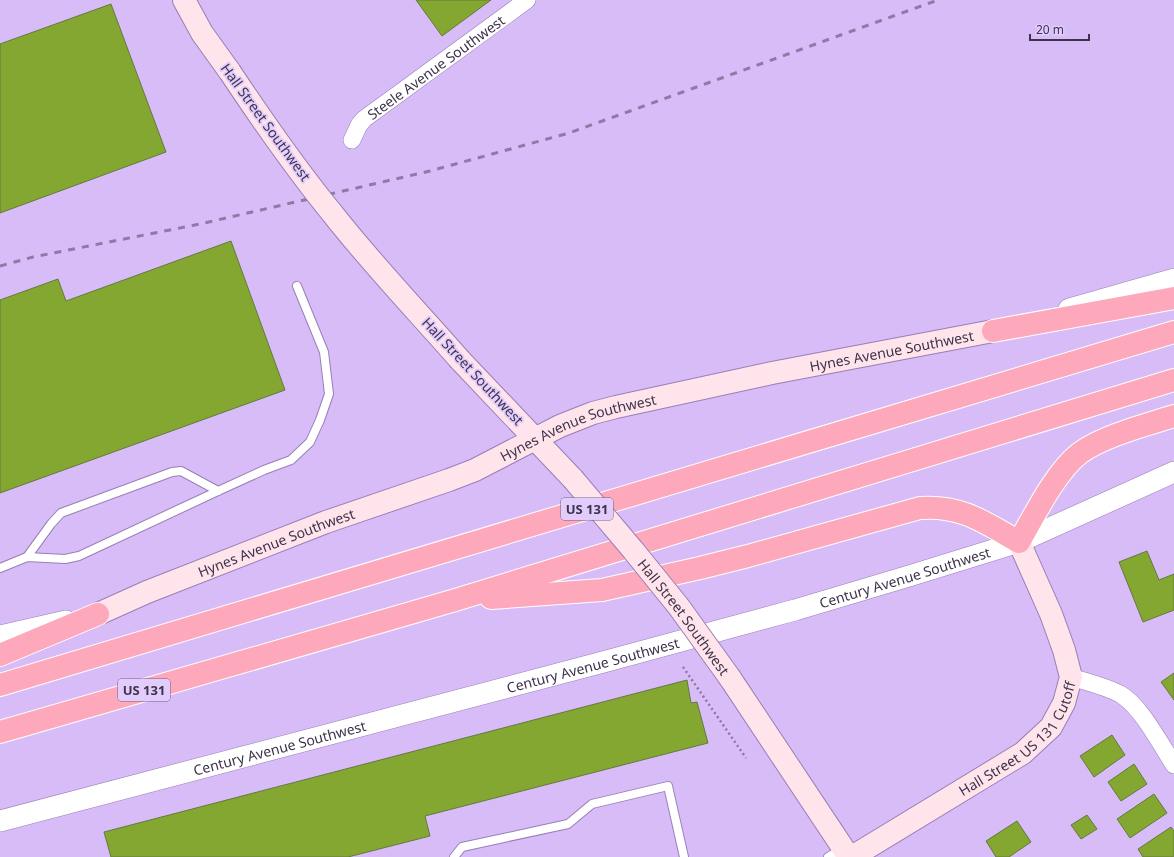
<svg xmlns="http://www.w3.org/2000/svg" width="1174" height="857" viewBox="0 0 1174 857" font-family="'Noto Sans',sans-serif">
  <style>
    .building { fill: #84a732; stroke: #64783e }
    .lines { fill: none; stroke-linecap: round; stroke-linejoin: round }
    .service-casing { stroke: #987fb6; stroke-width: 10 }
    .minor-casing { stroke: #987fb6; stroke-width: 18 }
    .tertiary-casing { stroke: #987fb6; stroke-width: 22 }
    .secondary-casing { stroke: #987fb6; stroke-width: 24 }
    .motorway-casing { stroke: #fff; stroke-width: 24 }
    .path { stroke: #8a77a1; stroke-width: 2.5; stroke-dasharray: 2 3; stroke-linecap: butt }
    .service { stroke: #fff; stroke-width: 8 }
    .minor { stroke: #fff; stroke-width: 17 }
    .tertiary { stroke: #fff; stroke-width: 21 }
    .secondary { stroke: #ffe5eb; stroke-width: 22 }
    .motorway { stroke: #fea8bb; stroke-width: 22 }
    .rail { stroke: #8e7aa5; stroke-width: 3; stroke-dasharray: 7 7; stroke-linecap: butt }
    .secondary-bridge-casing { stroke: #987fb6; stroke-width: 24; stroke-linecap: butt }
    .secondary-bridge { stroke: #ffe5eb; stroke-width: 22 }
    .labels { text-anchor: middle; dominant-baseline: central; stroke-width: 3.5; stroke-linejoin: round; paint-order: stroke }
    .shield { fill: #e1ccfc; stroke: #6f6180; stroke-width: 1 }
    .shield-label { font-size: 13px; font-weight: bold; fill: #3e334b }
    .street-label { font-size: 14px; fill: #3e334b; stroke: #e1ccfc }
  </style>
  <rect width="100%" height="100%" fill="#d7bcf8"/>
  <g class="building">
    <path d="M416,0H491L442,36Z"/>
    <path d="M111,4L166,152L0,213V44Z"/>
    <path d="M231,241L285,390L0,493V300L58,279L66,301Z"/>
    <path d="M1147,551L1159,580L1174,574V610L1143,622L1119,562Z"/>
    <path d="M1174,673V700L1161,682Z"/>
    <path d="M687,680L691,703L697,702L708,743L425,816L430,836L348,857H111L104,832Z"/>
    <path d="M1112,735L1125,755L1094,777L1080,756Z"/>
    <path d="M1134,764L1147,784L1121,801L1108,782Z"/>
    <path d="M1154,794L1167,813L1130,838L1117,819Z"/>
    <path d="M1087,815L1097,829L1081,839L1071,825Z"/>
    <path d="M1017,821L1031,842L1009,857H996L986,841Z"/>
    <path d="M1171,827L1174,831V856L1172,857H1143L1138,849Z"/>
  </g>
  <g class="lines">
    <defs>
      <g id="service">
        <path d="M27,557L51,524L61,513L172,472L181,471L218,491"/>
        <path d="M0,568L27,557L65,559L79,556L218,491L264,470L291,460L310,442L320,420L329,394L324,352L297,286"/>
        <path d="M454,857L462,847L568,824L592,804L668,786L684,857"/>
        <path d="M828,857L842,849"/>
      </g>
      <g id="minor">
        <path id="s1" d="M352,140L359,125L364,119L527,0"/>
        <path d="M1071,677C1087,682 1105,686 1120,694C1141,706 1161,745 1174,765"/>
      </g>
      <g id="tertiary">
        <path d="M1069,309L1174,279"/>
        <path d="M0,636L66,621"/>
        <path id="s2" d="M0,821L607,661L795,610L909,576L1019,542L1174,472"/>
      </g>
      <g id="secondary">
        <path d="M184,0L202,33L230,72"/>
        <path d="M460,360L573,479"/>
        <path id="s3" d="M98,614L147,592L326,522L449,480L475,470L560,426L593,413L616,407L772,373L993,331"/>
        <path d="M730,678L849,857"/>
        <path id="s4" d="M852,857L1023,753L1051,727L1064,703L1071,677L1064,650L1051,614L1019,542"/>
      </g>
      <g id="motorway">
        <path d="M993,331L1174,298"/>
        <path d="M491,598L602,590L700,568L748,556L920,508C961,505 984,522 1019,542C1034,516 1056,471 1080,453C1103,436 1146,425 1174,416"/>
        <path d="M0,655L98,614"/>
        <path d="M0,685L1174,332"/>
        <path d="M0,732L452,601L1174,380"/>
      </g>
    </defs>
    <use href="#service" class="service-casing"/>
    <use href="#minor" class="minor-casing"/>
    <use href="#tertiary" class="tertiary-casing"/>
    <use href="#secondary" class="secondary-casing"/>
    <use href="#motorway" class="motorway-casing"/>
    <path class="path" d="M683,667L746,758"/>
    <use href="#service" class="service"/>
    <use href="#minor" class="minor"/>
    <use href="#tertiary" class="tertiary"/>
    <use href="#secondary" class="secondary"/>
    <use href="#motorway" class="motorway"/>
    <path class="rail" d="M0,266L33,257L200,224L430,171L569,133L938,0"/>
    <defs>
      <g id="secondary-bridge">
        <path d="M230,72C262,120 295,168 332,213C372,264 417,311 460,360"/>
        <path id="s5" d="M573,479L633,550L679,607L730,678"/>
      </g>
    </defs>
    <use href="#secondary-bridge" class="secondary-bridge-casing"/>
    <use href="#secondary-bridge" class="secondary-bridge"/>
  </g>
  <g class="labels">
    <g class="shield">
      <rect x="561" y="498" width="52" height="22" rx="3"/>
      <rect x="118" y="679" width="52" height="22" rx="3"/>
    </g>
    <g class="shield-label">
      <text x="587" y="509">US 131</text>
      <text x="144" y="690">US 131</text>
    </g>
    <g class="street-label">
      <text stroke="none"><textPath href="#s1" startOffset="113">Steele Avenue Southwest</textPath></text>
      <text transform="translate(266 122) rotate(54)">Hall Street Southwest</text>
      <text stroke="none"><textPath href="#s3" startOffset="840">Hynes Avenue Southwest</textPath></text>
      <text transform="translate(473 371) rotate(47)">Hall Street Southwest</text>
      <text stroke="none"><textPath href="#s3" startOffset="516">Hynes Avenue Southwest</textPath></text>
      <text stroke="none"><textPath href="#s3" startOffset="192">Hynes Avenue Southwest</textPath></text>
      <text stroke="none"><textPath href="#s2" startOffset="937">Century Avenue Southwest</textPath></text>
      <text stroke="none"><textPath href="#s5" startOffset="177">Hall Street Southwest</textPath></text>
      <text stroke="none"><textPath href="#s2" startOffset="613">Century Avenue Southwest</textPath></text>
      <text stroke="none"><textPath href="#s4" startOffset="207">Hall Street US 131 Cutoff</textPath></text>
      <text stroke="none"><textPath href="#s2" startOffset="289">Century Avenue Southwest</textPath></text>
    </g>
  </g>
  <path d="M1030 34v6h59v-6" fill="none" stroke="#3e334b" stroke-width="2"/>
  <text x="1036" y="34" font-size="12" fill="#3e334b" stroke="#e1ccfc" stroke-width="3" paint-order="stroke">20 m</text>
</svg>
